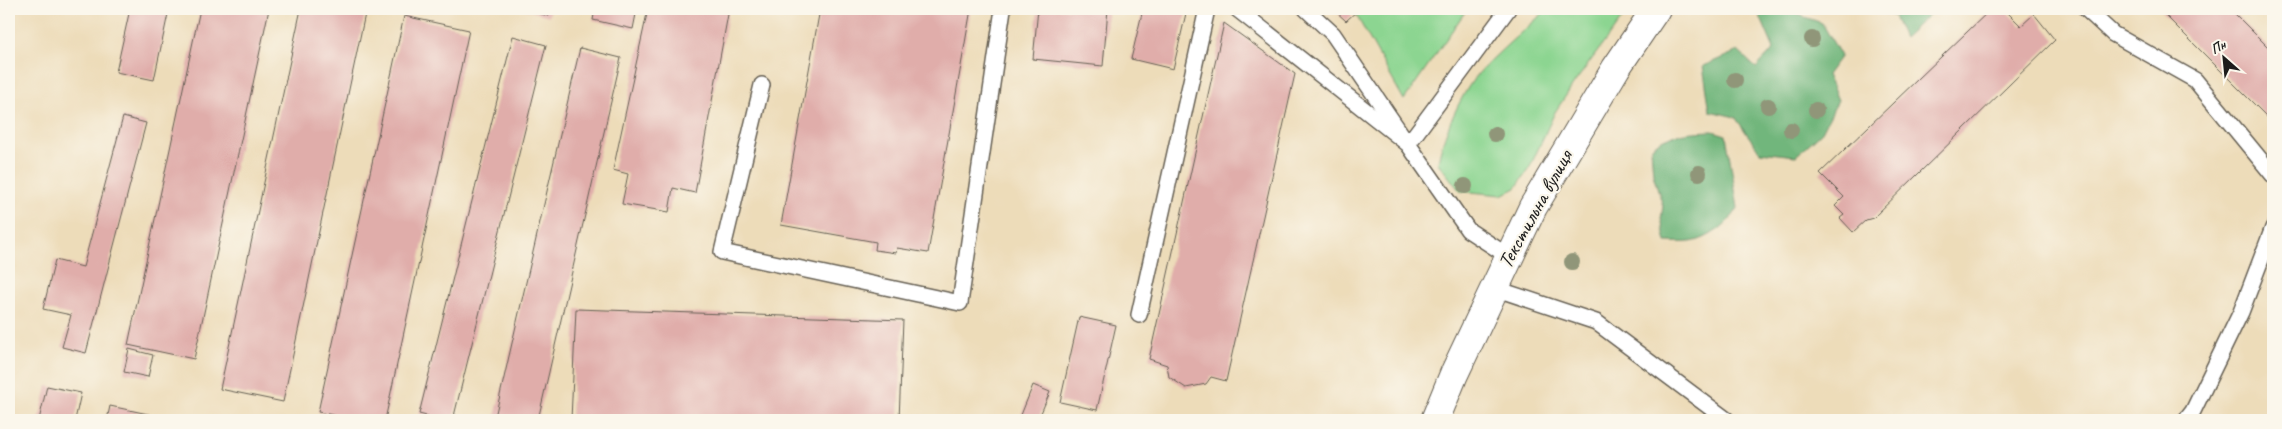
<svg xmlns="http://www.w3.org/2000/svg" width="2282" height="429" viewBox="0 0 2282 429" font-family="Caveat,sans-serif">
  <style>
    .green { fill: #8cd591; stroke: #547856 }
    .forest { fill: #71b67b; stroke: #46694c }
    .building { fill: #e0adaa }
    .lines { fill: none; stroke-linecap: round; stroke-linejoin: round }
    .lane-casing { stroke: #655f53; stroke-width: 18 }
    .secondary-casing { stroke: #655f53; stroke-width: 30 }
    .lane { stroke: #fff; stroke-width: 15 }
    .secondary { stroke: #fff; stroke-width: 28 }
    .rail-casing { stroke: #1c1c1c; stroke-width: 5.5 }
    .rail { stroke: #fbf7ec; stroke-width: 4; stroke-dasharray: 11; stroke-linecap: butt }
    .tree { fill: #909679 }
    .labels { text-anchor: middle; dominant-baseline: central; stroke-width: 4.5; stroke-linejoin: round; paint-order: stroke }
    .street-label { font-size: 21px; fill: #1c1c1c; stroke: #fbf7ec }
  </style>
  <rect width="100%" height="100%" fill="#fbf7ec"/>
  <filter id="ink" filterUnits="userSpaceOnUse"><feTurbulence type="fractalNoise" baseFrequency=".02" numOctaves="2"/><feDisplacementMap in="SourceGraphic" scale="10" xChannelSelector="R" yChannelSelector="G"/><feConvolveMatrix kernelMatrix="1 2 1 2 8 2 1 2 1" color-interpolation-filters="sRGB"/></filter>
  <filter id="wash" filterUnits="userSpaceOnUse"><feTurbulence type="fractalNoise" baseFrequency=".0096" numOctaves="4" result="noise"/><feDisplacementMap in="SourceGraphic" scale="20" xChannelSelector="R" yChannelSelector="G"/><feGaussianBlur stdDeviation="1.12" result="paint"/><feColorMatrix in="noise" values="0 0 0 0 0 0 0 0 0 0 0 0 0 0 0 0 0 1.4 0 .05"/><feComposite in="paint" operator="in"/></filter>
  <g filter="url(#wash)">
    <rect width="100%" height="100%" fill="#eddcb9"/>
    <g class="green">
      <path d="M1359,9H1467L1404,100L1355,13Z"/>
      <path d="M1548,9H1629L1575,82L1555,112L1529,169L1516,188L1502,195L1460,191L1438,163C1441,139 1461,94 1477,75C1499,51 1524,30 1548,9Z"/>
    </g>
    <g class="forest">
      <path d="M1757,9H1794L1799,15L1822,23L1841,56L1827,75L1838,100L1822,132L1796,156L1760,152L1735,117L1710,111L1703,66L1738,51L1756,68L1774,49Z"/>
      <path d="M1867,9H1954L1931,13L1904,38L1894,16Z"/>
      <path d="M1713,131L1726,135L1738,208C1730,223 1708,240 1690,242C1682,243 1674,242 1666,242L1661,219L1663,206L1653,174L1651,148C1667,132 1691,132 1713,131Z"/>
    </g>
    <g id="blocks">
      <g class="building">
        <path d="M130,9H169L154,80L116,72Z"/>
        <path d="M200,9H269L194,359L128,345Z"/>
        <path d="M301,9H366L283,402L220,389Z"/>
        <path d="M523,9H550L549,16Z"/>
        <path d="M595,9H637L633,29L593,20Z"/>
        <path d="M648,9H729L695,193L673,188L669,212L622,204L628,174L613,170Z"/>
        <path d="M820,9H971L928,253L897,248L896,253L875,250L876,242L781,225Z"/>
        <path d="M1038,9H1108L1103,66L1033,59Z"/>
        <path d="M1143,9H1187L1173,69L1131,59Z"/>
        <path d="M1333,9H1359L1346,21Z"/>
        <path d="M1991,9H2004L2021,26L2034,14L2055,40L1873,218L1866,220L1853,232L1840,218L1844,215L1835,206L1844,197L1820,173Z"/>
        <path d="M2159,9H2230L2273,52V123Z"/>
        <path d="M404,16L469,30L385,420H358L318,412Z"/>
        <path d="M1224,23L1295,74L1226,381L1211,377L1206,384L1186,388L1169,377L1167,365L1149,359Z"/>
        <path d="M513,36L546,45L453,420H442L419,414Z"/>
        <path d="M580,48L621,58L538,420H507L495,417Z"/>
        <path d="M123,117L146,123L86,353L62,347L71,315L43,309L55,260L83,267Z"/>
        <path d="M576,309L903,320L899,420H571Z"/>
        <path d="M1079,317L1116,325L1097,410L1060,402Z"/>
        <path d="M129,349L153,355L148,377L124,372Z"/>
        <path d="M1033,385L1050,392L1038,420H1019Z"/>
        <path d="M47,386L81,393L75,420H39Z"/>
        <path d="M110,406L172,419V420H107Z"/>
      </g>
    </g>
  </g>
  <g filter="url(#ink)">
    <use href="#blocks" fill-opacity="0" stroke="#655f53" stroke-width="1"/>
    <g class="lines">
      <defs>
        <g id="lane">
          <path d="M1237,9L1408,144L1468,230L1508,256"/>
          <path d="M1306,9L1333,34L1408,144L1508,9"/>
          <path d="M2086,9L2113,34L2195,80L2273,175"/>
          <path d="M762,85L722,252L960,303L1003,9"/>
          <path d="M1494,288L1596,322L1727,420"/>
          <path d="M1139,315L1207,9"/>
          <path d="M2186,420L2193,411L2241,312L2273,228"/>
        </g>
        <path id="secondary" d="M1435,420L1454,374L1533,207L1616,68L1656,9"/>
      </defs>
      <use href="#lane" class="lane-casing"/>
      <use href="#secondary" class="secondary-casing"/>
      <use href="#lane" class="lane"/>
      <use href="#secondary" class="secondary"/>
      <defs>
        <path id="rail" d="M9,16L10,9"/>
      </defs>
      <use href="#rail" class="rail-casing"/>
      <use href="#rail" class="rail"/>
    </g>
    <g class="tree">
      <circle cx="1812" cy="39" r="8"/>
      <circle cx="1735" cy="80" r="8"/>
      <circle cx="1768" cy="106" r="8"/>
      <circle cx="1816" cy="110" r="8"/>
      <circle cx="1791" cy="130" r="8"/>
      <circle cx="1495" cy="134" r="8"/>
      <circle cx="1699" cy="173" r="8"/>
      <circle cx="1465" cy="186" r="8"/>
      <circle cx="1572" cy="262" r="8"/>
    </g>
  </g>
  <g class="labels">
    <g class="street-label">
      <text transform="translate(1535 209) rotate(-61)">Текстильна вулиця</text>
    </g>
  </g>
  <rect width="2282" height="429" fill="none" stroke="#fbf7ec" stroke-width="30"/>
  <g transform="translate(2224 58) rotate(333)" stroke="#fbf7ec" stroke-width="4" paint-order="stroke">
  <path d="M0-4L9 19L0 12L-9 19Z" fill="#1c1c1c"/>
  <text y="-8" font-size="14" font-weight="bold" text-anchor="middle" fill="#1c1c1c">Пн</text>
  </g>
</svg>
